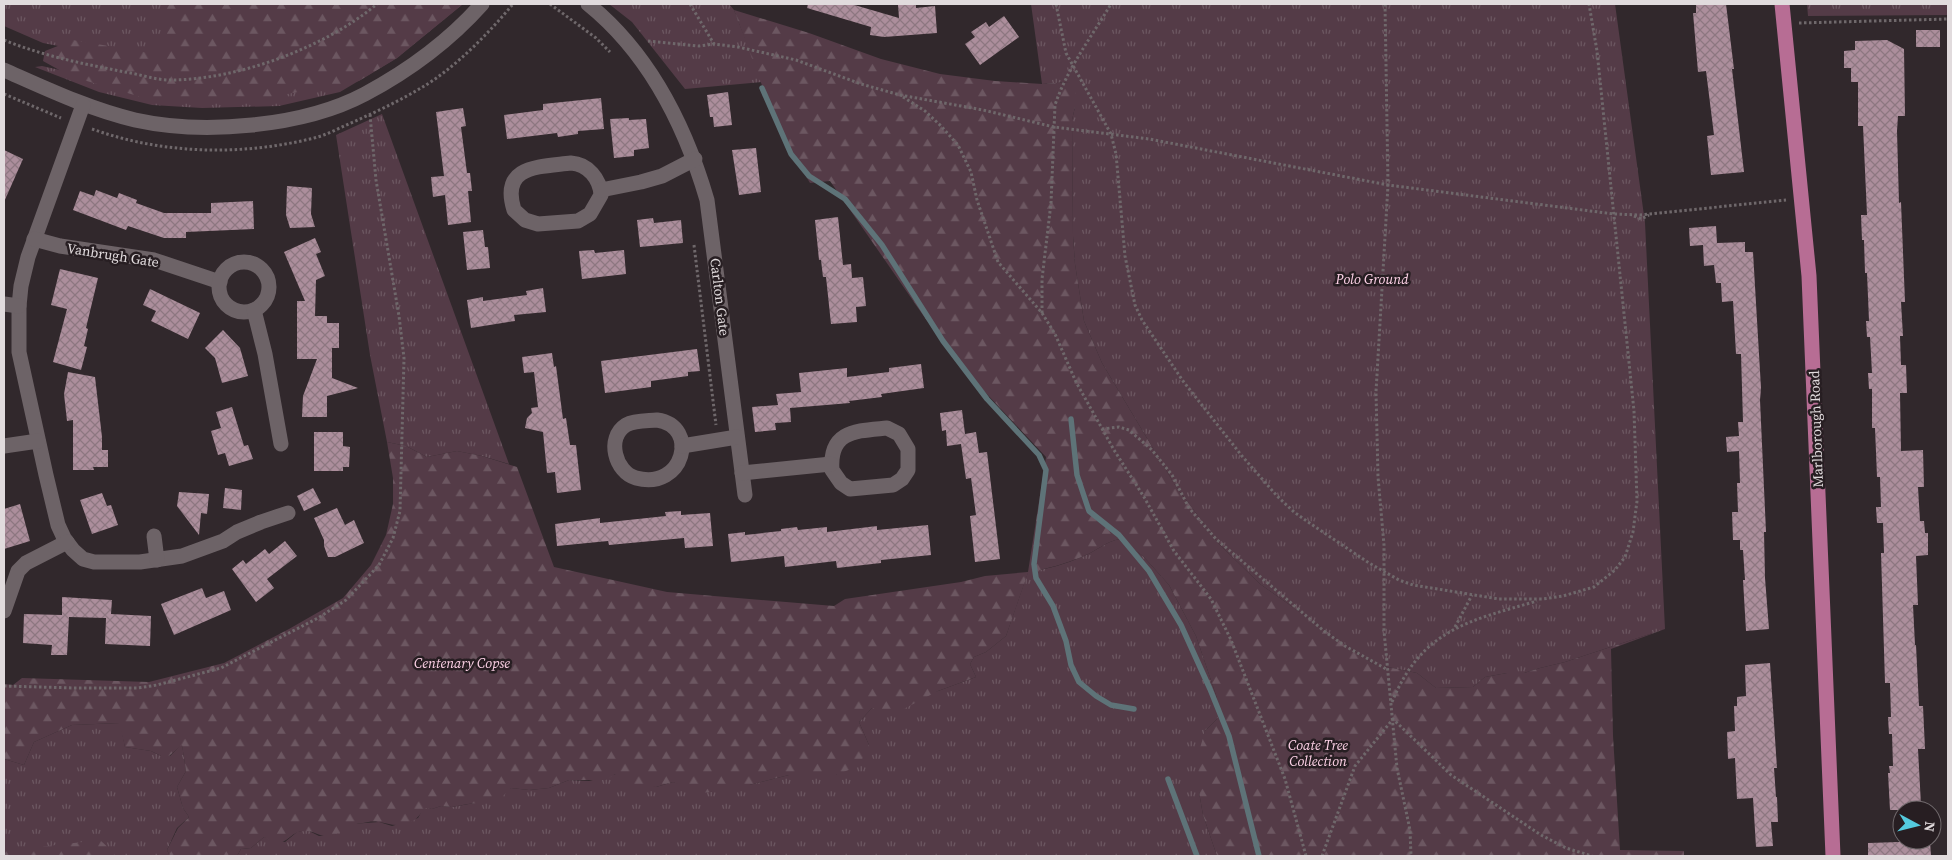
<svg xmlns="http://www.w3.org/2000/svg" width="1952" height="860" viewBox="0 0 1952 860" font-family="'Source Serif 4',serif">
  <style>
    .grass { fill: url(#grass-tufts) }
    .forest { fill: url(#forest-firs) }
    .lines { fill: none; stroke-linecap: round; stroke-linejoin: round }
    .stream { stroke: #5e7378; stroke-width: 5.5 }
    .building { fill: url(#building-cross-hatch) }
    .path { stroke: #6f686b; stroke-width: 3; stroke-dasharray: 2.5 2.5; stroke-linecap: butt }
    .minor { stroke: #6d6367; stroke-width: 15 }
    .major { stroke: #b76d94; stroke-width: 15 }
    .labels { text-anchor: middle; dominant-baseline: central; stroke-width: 5; stroke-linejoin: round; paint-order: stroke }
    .street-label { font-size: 14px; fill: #e1dbdd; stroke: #271e22 }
    .park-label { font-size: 14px; font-style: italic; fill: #fdd1e6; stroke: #271e22 }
  </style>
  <defs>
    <pattern id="grass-tufts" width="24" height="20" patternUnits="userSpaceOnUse" patternTransform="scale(1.25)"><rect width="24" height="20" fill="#543b47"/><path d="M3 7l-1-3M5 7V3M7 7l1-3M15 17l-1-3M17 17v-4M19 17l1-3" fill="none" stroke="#6c5761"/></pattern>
    <pattern id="forest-firs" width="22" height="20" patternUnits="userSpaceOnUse" patternTransform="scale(1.25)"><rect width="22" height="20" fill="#543b47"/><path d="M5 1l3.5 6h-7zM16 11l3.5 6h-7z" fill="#6c5761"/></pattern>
    <pattern id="building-cross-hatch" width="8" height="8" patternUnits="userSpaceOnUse" patternTransform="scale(1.25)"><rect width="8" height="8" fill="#ac8e9c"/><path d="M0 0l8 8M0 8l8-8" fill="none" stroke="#8d7781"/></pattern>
  </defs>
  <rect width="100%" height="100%" fill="#31282c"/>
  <g class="grass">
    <path d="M4,4H355L165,67L43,43L4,26Z"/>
    <path d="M463,4L397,58L340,92L279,106L202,108L152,105L99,92L35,67L42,66L128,85Z"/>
    <path d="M609,4H729L734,10L762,82L685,89L632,22Z"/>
    <path d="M1031,4H1615L1645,223L1665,629L1565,662L1540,668L1524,673H1507L1485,677L1473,687L1436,688L1417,673L1373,664L1260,584L1219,544L1175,485L1102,363L1084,321L1075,264L1073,236L1072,120L1075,107L1069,82L1042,84Z"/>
    <path d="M1807,4H1948V15L1808,16Z"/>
    <path d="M382,114L509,464L482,456L457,451L427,457L406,446L387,442L370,355L336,135Z"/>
    <path d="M1120,539L1143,556L1169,585L1196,636L1216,695L1220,716L1205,731L1199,792L1203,815L1217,856H237L241,849L251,848L264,837L285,842L297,832L307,830L319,836L334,835L351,824L379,822L392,826L418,818L424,807L432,809L441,806L452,807L480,802L511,788L529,790L549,788L569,780L589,781L616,774L656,787L673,782L683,785H749L789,775H836L869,745L859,722L872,708L938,691L976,677L970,664L974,657L986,652L1006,636L1028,572C1048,569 1066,564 1084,556C1098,550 1105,542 1120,539Z"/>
    <path d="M120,723L125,747L151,751L161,756H170L182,744L186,771L177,787L183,808L189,817L177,828L167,850L170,856H4V759L24,765L34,742L72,725Z"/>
  </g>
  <g class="forest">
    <path d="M167,4H463L397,58L359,81L265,98L141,97L70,76L43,61L45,51L73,40L150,53L163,52Z"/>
    <path d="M734,10L809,33L881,59L940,74L995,81L1042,84L1069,82L1076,87L1075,107L1072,120L1073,236L1075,264L1084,321L1102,363L1175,485L1219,544L1260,584L1373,664L1417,673L1436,688L1473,687L1485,677L1507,673H1524L1540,668L1565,662L1665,629L1611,649L1613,736L1620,850L1684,851V856H1217L1203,815L1199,792L1198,755L1205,731L1220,716L1216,695L1196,636L1169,585L1143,556L1120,539C1105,542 1098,550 1084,556C1066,564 1048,568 1028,573L1006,636L986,652L974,657L970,664L976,677L938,691L894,714L872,708L859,722L869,745L866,754L856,767L836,775H789L726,791L698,793L673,782L656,787L644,786L625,783L615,774L606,780H569L549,788L529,790L511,788L498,801L468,804L452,807L441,806L432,809L425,808C419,816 415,822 405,824C394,827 388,823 378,822C373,821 368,822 363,823C349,824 346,830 335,835C322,840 315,830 305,831C286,831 289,852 264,837L251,848L241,849L237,856H170L167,850L178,828L189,817L183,808L177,787L186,771L182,745L169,756H161L151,751L125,747L119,723L72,725L34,742L24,765L4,759V684L13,685L22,678L149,682L224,663L289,629L343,598L371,565L386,535L393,504V478L387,442L406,446L427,457L457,451L482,456L517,467L554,567L667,592L834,606L845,599L961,582L985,576L1028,572L1046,457L969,375L925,318L830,181L810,183L779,131Z"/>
    <path d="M100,840L114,853L115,856H4V851Z"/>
  </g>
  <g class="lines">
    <g class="stream">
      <path d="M762,88L791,154L809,176L845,199L882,245L943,341L987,399L1039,455L1046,470L1034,564L1036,578L1053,606L1066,641L1071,665L1079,682L1096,696L1111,705L1134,709"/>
      <path d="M1071,419L1077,475L1089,511L1119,535L1149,571L1181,625L1210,689L1229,736L1259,856"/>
      <path d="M1168,779L1197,856"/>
    </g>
  </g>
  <g class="building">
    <path d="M808,4H851L899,18L898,5L916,4V8L935,6L937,33L884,37L870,35L871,27L807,8Z"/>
    <path d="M1696,4H1726L1734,69H1732L1744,172L1711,175L1707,136L1714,135L1706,71L1698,72L1693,13H1696Z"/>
    <path d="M1004,16L1019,37L980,65L965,44L975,37L971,32L986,22L989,27Z"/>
    <rect x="1916" y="30" width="24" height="17"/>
    <path d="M1887,40L1904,49L1905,116H1898L1897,131L1899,203L1901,202L1905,302H1901L1903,336H1900L1901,365H1906L1907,393H1900L1901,451L1923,450L1924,487H1918L1920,521H1924L1925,533H1928V555L1916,556L1918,605H1913L1915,645H1916L1919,706H1923L1925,749H1918L1921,805H1913V810H1890L1888,773H1890L1889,766H1893L1892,734H1889L1888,717H1891L1890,683H1885L1881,553H1884L1883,523H1877L1876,507H1881L1880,477H1877L1875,428H1872V389H1869L1868,373H1872L1870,337H1867L1866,321H1869L1867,273H1865L1864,240H1862L1861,215H1867L1863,126H1858V82H1851V68H1844V51L1855,50V41Z"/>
    <path d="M728,92L732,125L714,127L713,117H710L707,95Z"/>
    <path d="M601,98L604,129L578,131V134L558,137L557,133L507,139L504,115L543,110V104Z"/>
    <path d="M463,108L466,126L461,127L467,173H470L472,191H468L471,222L448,225L445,195L433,197L431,177L444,176L436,112Z"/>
    <path d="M629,118V120L646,119L649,148L634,150V156L614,158L610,119Z"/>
    <path d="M756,148L761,192L739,195L732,150Z"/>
    <path d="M4,150L23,159L4,202Z"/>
    <path d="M287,186L312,188L311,214L315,227L290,228L286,215Z"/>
    <path d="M96,190L117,198L119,193L137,200L136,203L164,213H211V203L253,201L254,229L186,232V238H164L128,226L126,230L73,210L80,191L94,196Z"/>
    <path d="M838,217L843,265L851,264L852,278L863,277L866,306L856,307L857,322L831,324L826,277H823L821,260H819L815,220Z"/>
    <path d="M653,218L654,223L681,220L683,243L640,247L637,220Z"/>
    <path d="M1716,226L1717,243L1745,242V252H1753L1761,388L1760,400L1766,532H1764L1765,578L1769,629L1746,631L1743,580H1745L1743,550H1740V540H1733L1732,512H1738L1737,483H1740L1739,451L1727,452L1726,437L1739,436L1738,422H1743L1741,354H1736L1733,301L1722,302L1721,283H1716L1714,265L1704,266L1703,245L1690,246L1689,228Z"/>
    <path d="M483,230L485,247H488L490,268L467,270L463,232Z"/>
    <path d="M315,238L321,252L316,254L325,276L316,280L315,316H327V323H339V348H332V378L358,388L327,396V417H302L303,396L317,359H297V301H305L284,252Z"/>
    <path d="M594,250L595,253L624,250L626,274L582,279L579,251Z"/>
    <path d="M60,269L98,278L86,328L88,329L84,346L87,347L81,370L53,362L67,309L51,305Z"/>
    <path d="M543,288L546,312L514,315L515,321L471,328L467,300L483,297V301L527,295L526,291Z"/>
    <path d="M150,289L200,313L188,339L151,321L156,311L143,305Z"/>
    <path d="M223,330L240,348L248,376L222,383L215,358L205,348Z"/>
    <path d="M697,349L700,371L688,372V376L651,381V387L605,393L601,361Z"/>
    <path d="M552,353L554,367L556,366L563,419L566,418L570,445H576L581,490L557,493L555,472L547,473L543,432L525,428L527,418L532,413L531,408L538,407L534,372L524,373L522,357Z"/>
    <path d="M921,364L924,388L881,394L882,397L849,401L850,403L790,408L791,422L775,423L776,430L755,432L752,407L778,405L776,394L801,392L799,373L847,368V377L889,372V368Z"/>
    <path d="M68,372L95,377L102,437V450H108V467H93L94,470H73V420L67,421L64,394Z"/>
    <path d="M232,407L244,446L248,445L253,459L229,466L225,453L218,455L211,431L221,428L216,412Z"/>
    <path d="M962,410L965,434L976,432L979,453L987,452L1000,559L975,562L970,516L976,515L971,478L966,479L961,444L947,446L946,430L942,431L940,413Z"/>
    <path d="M314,432H343V446L350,447L349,467H343V471H314Z"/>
    <path d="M225,488L242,490L241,510L223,508Z"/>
    <path d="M313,488L321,503L304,511L297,496Z"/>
    <path d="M179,492L209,494L207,514L201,513L199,535L177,506Z"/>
    <path d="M102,493L107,506L111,505L118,525L92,534L80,500Z"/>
    <path d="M20,504L30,541L4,549V509Z"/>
    <path d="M337,508L345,525L354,520L364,543L335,557H328L324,546V540L314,518Z"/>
    <path d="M681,511V515L710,513L713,546L685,548L684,538L609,545L608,541L557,546L555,524L600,518V523L666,516L665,512Z"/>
    <path d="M928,525L931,555L881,560V563L837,568L836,561L785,567L784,556L731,562L728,534L745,532V535L781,531V529L797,527L798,530L827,527V532L877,526V530Z"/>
    <path d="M285,541L297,556L267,579L274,588L256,602L232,569L243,560L246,564L265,549L269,554Z"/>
    <path d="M202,588L206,598L224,591L231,610L174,635L161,604Z"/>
    <path d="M62,597L112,600L111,614L151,616L150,646L105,644L106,618L69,617L67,655H51L52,645L23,643L24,614L62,615Z"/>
    <path d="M1770,663L1777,768H1774L1776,797H1777L1778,822H1771L1773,846L1756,847L1753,798L1737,799L1735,758L1728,759L1727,732L1735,731L1734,706H1737V697L1746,696L1745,665Z"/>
    <path d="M1930,841L1931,856H1868V843Z"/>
  </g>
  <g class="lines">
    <g class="path">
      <path d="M550,4L596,38L610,52"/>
      <path d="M690,4L714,44L738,47L796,60L861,84L900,95L983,110L1054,127L1149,139L1388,185L1614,214L1640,215L1786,200"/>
      <path d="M1056,4L1066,53L1111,134L1116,154L1125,256L1135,305L1142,320L1183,381L1242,456L1277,496L1294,512L1308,522L1369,563L1399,580L1413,585L1499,599H1543L1563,596L1594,587L1615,570L1625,557L1633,532L1637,501L1634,411L1597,51L1589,4"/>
      <path d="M1385,4L1388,185L1376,392L1378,477L1384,545V631L1397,768L1410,830L1411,856"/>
      <path d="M1799,23L1948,19"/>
      <path d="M4,40C43,56 84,64 125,72C139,74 155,80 170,80C238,80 326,47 377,4"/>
      <path d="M648,41L699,46L714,44"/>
      <path d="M4,94L61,118"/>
      <path d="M903,97L925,111L941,126L958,145L971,172L977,200L998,262L1042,313L1055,334L1076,382L1114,450L1144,497L1174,551L1211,599L1231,640L1285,779L1306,856"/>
      <path d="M92,129C162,154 238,156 310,139C325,136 339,128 353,122C376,112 399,101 421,88C454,69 489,33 513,4"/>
      <path d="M1634,216L1641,219L1649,215"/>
      <path d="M694,245L716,425"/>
      <path d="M1042,313V279L1051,203L1055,105C1067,69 1092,36 1111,4"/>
      <path d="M1102,429L1119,427L1129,430L1152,450L1172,475L1189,508L1216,539L1324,631L1345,646L1388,670"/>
      <path d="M1455,627L1472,595"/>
      <path d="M4,686L75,688H138L157,685L221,668L318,618L346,600L379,565L393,538L400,511L404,358L399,316L376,180L370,115"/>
      <path d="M1392,702C1422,629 1469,621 1537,601"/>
      <path d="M1322,856L1355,766L1393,719L1451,775L1541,835L1566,848L1592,856"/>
    </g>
    <g class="minor">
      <path d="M588,4C650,54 685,125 707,200L745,495"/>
      <path d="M4,70C47,89 89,109 135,120C203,135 303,127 365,94C410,70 449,41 482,4"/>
      <path d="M83,105L28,257L21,286L19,306V352L46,475L58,525L64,538L73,550L83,559L94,562H140L182,556L223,541L237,532L261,522L288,513"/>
      <path d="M571,163C588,164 600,179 601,195L590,214L578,221L538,224L525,220L514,210C500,165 539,167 571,163Z"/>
      <path d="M601,190L641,182L662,176L695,159"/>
      <path d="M34,239L60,246L154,260L220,282"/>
      <circle cx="244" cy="287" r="25"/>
      <path d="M4,304L19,306"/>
      <path d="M254,310L265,354L281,444"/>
      <path d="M657,420C700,426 684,491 636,478C615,472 606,438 626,425C635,420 647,421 657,420Z"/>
      <path d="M887,428L899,434L908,449V470L902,479L893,485L850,489L841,483L832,470C829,430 857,431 887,428Z"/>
      <path d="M4,446L38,441"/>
      <path d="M682,446L737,437"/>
      <path d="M742,473L831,464"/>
      <path d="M154,536L157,560"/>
      <path d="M4,611L18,571L26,563L67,542"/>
    </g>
    <path class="major" d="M1782,4L1809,276L1833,856"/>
  </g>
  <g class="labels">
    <g class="street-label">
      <text transform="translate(113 255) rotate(9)">Vanbrugh Gate</text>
      <text transform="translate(720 297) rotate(83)">Carlton Gate</text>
      <text transform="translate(1816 429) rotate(-92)">Marlborough Road</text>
    </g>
    <g class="park-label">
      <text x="1372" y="279">Polo Ground</text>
      <text x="462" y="663">Centenary Copse</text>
      <text x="1318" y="745">Coate Tree<tspan x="1318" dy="16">Collection</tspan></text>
    </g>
  </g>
  <rect width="1952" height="860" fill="none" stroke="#e1dbdd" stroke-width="10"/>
  <g transform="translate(1917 825) rotate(97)"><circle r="24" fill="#271e22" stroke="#716a6d"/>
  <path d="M0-4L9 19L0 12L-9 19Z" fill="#54cade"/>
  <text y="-8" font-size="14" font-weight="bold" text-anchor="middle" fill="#e1dbdd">N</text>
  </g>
</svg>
